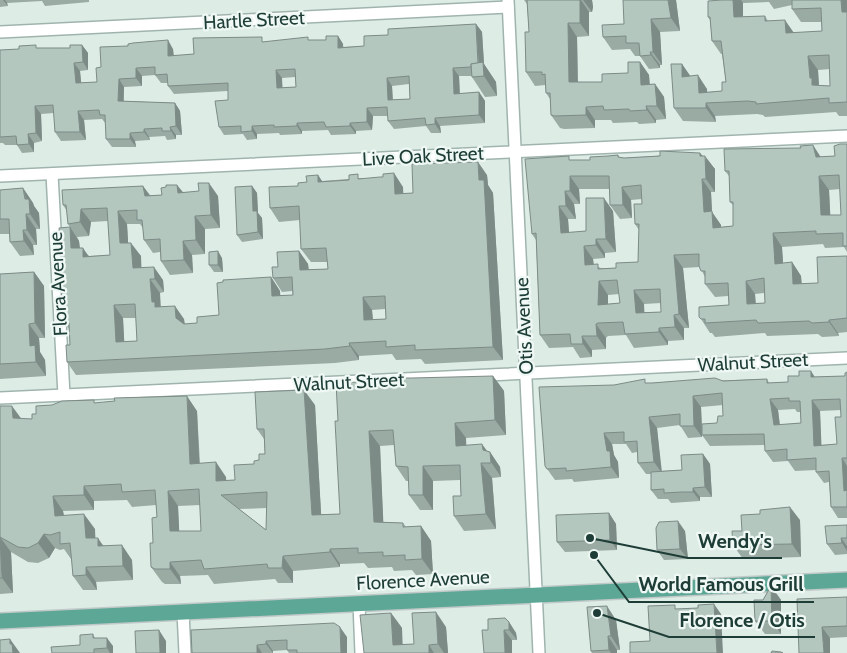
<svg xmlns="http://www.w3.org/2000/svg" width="847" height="653" viewBox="0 0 847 653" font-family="Cabin,sans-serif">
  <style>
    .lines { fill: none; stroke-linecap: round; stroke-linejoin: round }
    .minor-casing { stroke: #a0b4ae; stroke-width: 14 }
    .major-casing { stroke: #c0c9c7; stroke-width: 18 }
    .minor { stroke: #fff; stroke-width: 11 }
    .major { stroke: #5da797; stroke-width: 15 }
    .wall { fill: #9aaba4; fill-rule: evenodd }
    .shaded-wall { fill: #7d8b86 }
    .building { fill: #b3c7bf; stroke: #7d8b86; fill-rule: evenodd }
    .labels { text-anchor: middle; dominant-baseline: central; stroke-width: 4.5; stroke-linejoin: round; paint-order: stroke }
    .street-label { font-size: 19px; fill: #1d3d36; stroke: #eff8f4 }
    .leader { fill: none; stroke: #1d3d36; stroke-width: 2 }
    .callout-dot { fill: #1d3d36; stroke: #eff8f4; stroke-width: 2 }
    .callout-label { font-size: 20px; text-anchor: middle; font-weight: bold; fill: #1d3d36; stroke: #eff8f4; stroke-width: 4.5; stroke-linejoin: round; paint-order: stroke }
  </style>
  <rect width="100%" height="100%" fill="#deece6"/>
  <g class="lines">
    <defs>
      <g id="minor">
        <path d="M508,0L539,653"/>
        <path d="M0,32L508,7"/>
        <path d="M52,174L64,395"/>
        <path d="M0,176L847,136"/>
        <path d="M0,398L847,358"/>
        <path d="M359,604L361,653"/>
        <path d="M183,612L185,653"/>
      </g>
      <path id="major" d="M0,621L847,580"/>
    </defs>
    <use href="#minor" class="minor-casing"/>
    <use href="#major" class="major-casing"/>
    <use href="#minor" class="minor"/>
    <use href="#major" class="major"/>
  </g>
  <g class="wall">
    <path d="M0,0H89V2L45,6L42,1L7,3L8,6L0,7Z"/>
    <path d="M524,0H592L593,7L592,12H589V36L577,37L578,82H602L628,73L640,62L649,75L650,84H655L664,97L666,119L656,120V123L639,124L637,122L613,123L611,120H595V128L564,129L560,128L551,115L550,99L546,93L545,85L535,86L526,72L529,32L527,4Z"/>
    <path d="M676,0L680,31L660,32L662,65H660V68L649,69L640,56H635L630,49L612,50L603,37L624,24Z"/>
    <path d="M722,0H847V116H839L836,112L765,117L763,115L757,114L715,116L716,122L683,121L674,108L682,64L690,76L707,89V92L722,91L726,82L722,54H721L712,41L710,20L708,17ZM769,2L774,9L792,5V9L801,22H821L822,31L794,33L768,21L765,16L743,17V3ZM830,69V86L819,85L818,70Z"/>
    <path d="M476,24L482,32L484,64L496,82L497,96L485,97L472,77V76H459L460,94L479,92L485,101V123L440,126L441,133H431L426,126L394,129L388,121V116H373L372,130L356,131V134L331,135L328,130L302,131V134L280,135L279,133L257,134V139L247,140L243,134L224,135L219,127L228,100V91L174,94L168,86V83H161L155,75L142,76V86L124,87V101L175,103L180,111L182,135H176V139L167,140L165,136L149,137L150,140L135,141L136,147H112L106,139V124L102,119L84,120L86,140L61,141L55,132L54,113L41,114L42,141L34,143V152L22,153L17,145H5L3,143H0V50L70,48L82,45L88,53V70L80,71L81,83L97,82L101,67L173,49L174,56L194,54L265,42L326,40L338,36L343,44V47L364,46L388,35ZM295,77L296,87L282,88V78ZM409,84L410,99L393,100L392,86Z"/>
    <path d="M847,144V252L844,247L825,248L823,244L782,247L783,263L792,262L801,276L802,284L818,283L847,256V332L838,333L839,336L822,337L818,334L767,336L765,333L715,337L712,333H710L701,319L729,305L728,296L715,297L705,284V277L700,267L683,268L689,328H684V340L668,341V345L634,348L626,335L608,336L606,338V349L592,350V357L580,358L573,347L549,348L540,335L536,240L532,234L571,160H590L618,155L619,157L624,158L700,153L715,169V192H711L712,212L721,225V227L733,226V205L730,202L729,176L725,171L821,157L835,156ZM579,189H610V205L620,219L632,218L631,200L642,199V204L635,224L639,230L638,262L616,268H601L594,265L593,259L605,258V253L616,252L613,211L586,231L569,233L568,219H576L574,204H580ZM840,189L841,215H830L829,190ZM764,293L765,303H756L755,294ZM619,294L620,303L608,304V295ZM661,303V312H644V304Z"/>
    <path d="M318,175L322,181L361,178L403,187V194L413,193L487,175L488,185L493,193L503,360L425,364L421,359L396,360L392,354L359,356V360L335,363L76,375L67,362L70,345L69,329L65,323L64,311L62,308V272L70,227L68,224L67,211L63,205L143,186L150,195H162L166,187L177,185L183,192L218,196L220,228L205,229V254L192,255L193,273L170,275L161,261L160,252L153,253L144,240L143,228L140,224H127L128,243L141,256V268L163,280L164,292L160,293V307L184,319L185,324L197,323L219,315L271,277L280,291V295H293L292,291L282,292L273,278L278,267L299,251L308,264L309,269H328L327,262H311L301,249L300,220L279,222L270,208L298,186L307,182ZM108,221L110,255L89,256L80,248L79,241L77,237L89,236L91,222ZM385,309L386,319L373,320L372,310ZM123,318H136L137,341L124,342Z"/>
    <path d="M252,186L257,193L258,213L262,218L263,239L242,242L237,235Z"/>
    <path d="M23,188L33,203L34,206L39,213L40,229H36L37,245H33L34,255L20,256L10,242L9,234H0V190Z"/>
    <path d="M222,258L223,272H214L209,265Z"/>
    <path d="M34,272L44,286L45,338H39L40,352L45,360L46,376L0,379V274Z"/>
    <path d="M847,372V518H838L831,507L829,482L824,483L816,472V470L795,471L788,461L773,462L765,451V445L710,446L702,435V437L688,438L680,425L657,428L661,471L682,470L703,454L710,464L712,497H700V501L671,503L668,499H658L651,490V474H646L638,463L637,452L632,453L626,444H612L614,455L618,462L619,478L574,482L572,479L555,480L545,466L647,383L767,379L769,383L788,382L815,377L845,376ZM723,405V416L717,423L702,424L701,407ZM795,409L797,412H800L801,423L780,425L778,410ZM841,410V417L837,444L821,445L820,411Z"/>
    <path d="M493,376L504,391L506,435L466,438V445L490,452L500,467L501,477L492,478L496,529L464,531L454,516L461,496L460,480L433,481V510H420L409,495V481H406L396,466L394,445L380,446L383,522L403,523L406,527L421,526L431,541L433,574L416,575L412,570L394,571L392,567L368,568L364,563L340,564V567L293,571V583H278L275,579L214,584L208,575L180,576L181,584H165L162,582L151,567L153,543L157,517L156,505L132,507L127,500L94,501V510L63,511L64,515L95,529V538L104,546L132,560L133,580L96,582L97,590H83L73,576L72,559H71L64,549L60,550L55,548L49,558L38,563L28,562L11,552L13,593L0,594V406L21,419H32L96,403L197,411L200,463L226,477V481L235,480L259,460L265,454L264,439L257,429L315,405L321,514H340L338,421ZM200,505L201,531H179L178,506ZM267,508L266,530L239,509Z"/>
    <path d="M609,513L616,524L617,550L565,552L557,542Z"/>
    <path d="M760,514L800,520L801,557L743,559L733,545L742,531Z"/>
    <path d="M847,525V554L835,555L827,544Z"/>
    <path d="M685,531L688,559L664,560L657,550Z"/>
    <path d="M771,586L781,600V634H765L755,621L763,600Z"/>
    <path d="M847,597V637L830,638L799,653Z"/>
    <path d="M391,613L402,628V644H414L446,627L448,653H364Z"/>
    <path d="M616,620L620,650H617V653H592L591,651Z"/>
    <path d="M509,622L516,633L517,640H512L488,630Z"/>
    <path d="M191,630L347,637V653H289L287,650L273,651V653H192Z"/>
    <path d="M93,634L95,638L113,646V653H52L80,645Z"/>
  </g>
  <g class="shaded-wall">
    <path d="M3,0H5L7,3L8,6Z"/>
    <path d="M580,0H581L589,12V36L580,23Z"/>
    <path d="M583,0H592L593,7L592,12Z"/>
    <path d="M668,0H676L680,31L671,18Z"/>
    <path d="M733,0H741L743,3V30L734,17Z"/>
    <path d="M841,0H847V20L842,12Z"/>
    <path d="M651,19L660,32L662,65L653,52Z"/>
    <path d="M785,20L794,33H786Z"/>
    <path d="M568,23L577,37L578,95L569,82Z"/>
    <path d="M476,24L482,32L484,64L496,82L497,96L484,76L479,67Z"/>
    <path d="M338,36L343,44L344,56L338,48Z"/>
    <path d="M168,40L173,49L174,64L168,56Z"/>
    <path d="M82,45L88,53V70L83,62Z"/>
    <path d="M650,52L660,65V68L651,55Z"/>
    <path d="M808,56L818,70L819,88L812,85L810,78Z"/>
    <path d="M640,62L649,75L650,98L641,85Z"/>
    <path d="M74,63L80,71L82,91L76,83Z"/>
    <path d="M682,64L691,77H682Z"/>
    <path d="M136,68L142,76V86L136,78Z"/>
    <path d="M453,68L459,76L460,102L454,94Z"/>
    <path d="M276,70L282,78L283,97L277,88Z"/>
    <path d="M698,75L707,89L708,103L699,93Z"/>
    <path d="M387,78L392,86L393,108L388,100Z"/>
    <path d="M119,79L124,87L123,109L118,101Z"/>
    <path d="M655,84L664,97L666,119L657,106Z"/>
    <path d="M479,92L485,101V123L479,115Z"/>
    <path d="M175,103L180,111L182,135L176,126Z"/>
    <path d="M706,103L715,116L716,122L706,108Z"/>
    <path d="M35,106L41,114L42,141L36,133Z"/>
    <path d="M646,106L656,120V123L647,110Z"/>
    <path d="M586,107L595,120V128L586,115Z"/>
    <path d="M367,108L373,116L372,130L367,122Z"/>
    <path d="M78,111L84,120L86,140L80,132Z"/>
    <path d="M435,118L440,126L441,133L435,124Z"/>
    <path d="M297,123L302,131V134L297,126Z"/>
    <path d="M350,123L356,131V134L350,126Z"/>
    <path d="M252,126L257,134V139L252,131Z"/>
    <path d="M170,127L176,135V139L171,131Z"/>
    <path d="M144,129L149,137L150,140L144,132Z"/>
    <path d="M130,133L135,141L136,147L130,139Z"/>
    <path d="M28,134L34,143V152L29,144Z"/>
    <path d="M813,145L822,159L816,157Z"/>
    <path d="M700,153L706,161L705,156L715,169V192L706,179L700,156Z"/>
    <path d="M478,162L487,175L488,185L493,193L503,360L493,347L479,180Z"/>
    <path d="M394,173L403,187L404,207L395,194Z"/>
    <path d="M318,175L327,189L318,182Z"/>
    <path d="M570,176L579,189L580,204L570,191Z"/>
    <path d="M819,176L829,190L831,228L821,215Z"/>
    <path d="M702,179L711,192L712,212L721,225L722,241L713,228L704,212Z"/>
    <path d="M209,183L218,196L220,228L211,215Z"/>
    <path d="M177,185L187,198L178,193Z"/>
    <path d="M143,186L152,199L145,196Z"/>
    <path d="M252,186L257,193L258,213L262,218L263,239L258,232L253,211Z"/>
    <path d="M622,187L631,200L632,218L623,205Z"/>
    <path d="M23,188L33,203L34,206L39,213L40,229L30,214Z"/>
    <path d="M565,191L574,204L576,219L566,206Z"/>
    <path d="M604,198L613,211L616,252L606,239Z"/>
    <path d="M559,206L568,219L570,247L561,233Z"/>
    <path d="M81,209L91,222L89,236L80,222Z"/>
    <path d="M118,211L127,224L129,257L120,243Z"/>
    <path d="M26,214L36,229L37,245L27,230Z"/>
    <path d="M195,216L205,229V254L196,240Z"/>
    <path d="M70,227L79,241L81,261L71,248Z"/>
    <path d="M23,230L33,245L34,255L24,241Z"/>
    <path d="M773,233L782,247L784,277L775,264Z"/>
    <path d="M596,239L605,253V258L596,245Z"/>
    <path d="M183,241L192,255L193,273L184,260Z"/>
    <path d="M131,243L141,256L142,282L133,268Z"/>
    <path d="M584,246L593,259L595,278L585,265Z"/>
    <path d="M83,248L92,261L83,257Z"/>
    <path d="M218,251L222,258L223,272L218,265Z"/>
    <path d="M299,251L308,264L309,283L300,270Z"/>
    <path d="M674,255L683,268L689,328L679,314Z"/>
    <path d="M792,262L801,276L802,298L793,284Z"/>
    <path d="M154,267L163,280L164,292L155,279Z"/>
    <path d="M34,272L44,286L45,338L35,323Z"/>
    <path d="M271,277L280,291L281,309L272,296Z"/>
    <path d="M150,279L160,293L161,310L165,320L152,302Z"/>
    <path d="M599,281L608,295V318L598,305Z"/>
    <path d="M746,281L755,294L756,317L747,304Z"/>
    <path d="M634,290L644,304L645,326L636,313Z"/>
    <path d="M363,297L372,310L374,334L364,320Z"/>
    <path d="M114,305L123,318L125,355L116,342Z"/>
    <path d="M175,306L184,319L185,332L176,318Z"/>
    <path d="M674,315L684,328V340L675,327Z"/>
    <path d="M829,320L838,333L839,336L829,322Z"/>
    <path d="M29,324L39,338L40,352L45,360L46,376L36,362L30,346Z"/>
    <path d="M596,324L606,338V349L597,336Z"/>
    <path d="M659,328L668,341V345L659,332Z"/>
    <path d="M582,336L592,350V357L583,344Z"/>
    <path d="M349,343L359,356V360L350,346Z"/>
    <path d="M811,371L818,382L811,377Z"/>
    <path d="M493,376L504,391L506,435L495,420Z"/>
    <path d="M304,390L315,405L322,530L312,515Z"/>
    <path d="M187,396L197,411L200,479L190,464Z"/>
    <path d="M693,396L701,407L702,437L694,426Z"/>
    <path d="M770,399L778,410L781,436L774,425Z"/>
    <path d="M812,400L820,411L822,457L814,446Z"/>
    <path d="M12,406L23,421L13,418Z"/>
    <path d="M649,417L657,428L662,473L654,462Z"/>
    <path d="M455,423L466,438L467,461L456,446Z"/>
    <path d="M369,431L380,446L384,537L374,522Z"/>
    <path d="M604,433L612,444L614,455L618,462L619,478L611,467L607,451Z"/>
    <path d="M482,444L490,455V452L500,467L501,477L483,450Z"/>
    <path d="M703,454L710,464L712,497L705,487Z"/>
    <path d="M842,458L847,466V494L844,491Z"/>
    <path d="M216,462L226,477L227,495L216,481Z"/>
    <path d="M481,463L492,478L496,529L486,514Z"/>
    <path d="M423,466L433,481V510L423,495Z"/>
    <path d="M84,486L94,501V510L84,495Z"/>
    <path d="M693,488L700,497V501L693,492Z"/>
    <path d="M168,491L178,506L180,546L170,531Z"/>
    <path d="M53,496L63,511L66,531L55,516Z"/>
    <path d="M790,507L800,520L801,557L792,544Z"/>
    <path d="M609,513L616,524L617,550L610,540Z"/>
    <path d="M84,514L95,529L96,553L86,538Z"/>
    <path d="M678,521L685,531L688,559L680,549Z"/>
    <path d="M421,526L431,541L433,574L422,559Z"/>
    <path d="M44,534L55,548L49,558L38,543Z"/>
    <path d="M0,537L11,552L13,593L2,578Z"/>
    <path d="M98,538L108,553L98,546Z"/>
    <path d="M841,538L847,546V551L842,543Z"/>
    <path d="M122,545L132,560L133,580L123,566Z"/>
    <path d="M330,549L340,564V567L330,552Z"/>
    <path d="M283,556L293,571V583L282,568Z"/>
    <path d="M170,562L180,576L181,584L170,569Z"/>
    <path d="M86,567L96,582L97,590L86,575Z"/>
    <path d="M771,586L781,600V634L772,621Z"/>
    <path d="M714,604L721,614L723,653H717Z"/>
    <path d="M607,606L616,620L620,650L611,636Z"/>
    <path d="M436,612L446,627L448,653H444L438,644Z"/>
    <path d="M391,613L402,628L403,653L393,645Z"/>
    <path d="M509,622L516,633L517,640L509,630Z"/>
    <path d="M340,627L347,637V653H341Z"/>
    <path d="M822,627L830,638V653H824Z"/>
    <path d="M159,630L166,641V653H160Z"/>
    <path d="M504,630L512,640V653H505Z"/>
    <path d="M608,636L617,650V653H611L609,650Z"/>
    <path d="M107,638L113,646V653H110L107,648Z"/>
    <path d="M10,639L20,653H13L10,644Z"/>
    <path d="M266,641L273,651V653L266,644Z"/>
    <path d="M257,645L262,653H257Z"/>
    <path d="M429,645L434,653H429Z"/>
  </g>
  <g class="building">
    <path d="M527,0H580V23H568L569,82H602V74L628,73V62H640L641,85L655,84L657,106H646L647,110L630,111L629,109L604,110L603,106L586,107V115L555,116L551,115L550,93H546L545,74L542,75V72H526L525,32H529Z"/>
    <path d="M623,0H668L671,18L651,19L653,52H650L651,55L640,56L639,43H626V36L603,37L602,25L624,24Z"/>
    <path d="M722,0H733L734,17L765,16V21L785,20L786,33L822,31L821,8L792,9V0H841L842,12H847V102L829,103V98L756,104V102L748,101L706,103V108H674L671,64H682V77L698,75L699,93L722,91V82H726L721,41H712L710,17H708V1ZM829,55L830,86L812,85V78H810L808,56Z"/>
    <path d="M476,24L478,63L471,64V67L453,68L454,94L479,92V115L435,118V124L426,125L425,118L388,121L387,107L367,108V122L350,123V126L326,127L324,122L297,123V126L274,127V125L252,126V131L241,132V126L219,127L215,101L228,100V83L168,86L167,74L155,75V67L136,68V78L119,79L118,101L175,103L176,126L170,127L171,131H162V128L144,129V132L130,133V139H106L105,115H100L99,110L78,111L80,132H55L53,105L35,106L36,133L28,134L29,144L17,145L16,136L0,137V50L19,49V46L36,45V48H70V45H82L83,62L74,63L76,83L97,82L96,68L101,67L100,47L128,46V44L133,43L168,40V56L194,54L193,38L262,37V42L308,37V40H326V36H338V48L364,46V36L388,35V29ZM295,69L296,87L277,88L276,70ZM409,76L410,99L388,100L387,78Z"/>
    <path d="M483,62L484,76L472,77L471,64Z"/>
    <path d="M840,144H847V246H843V233L816,234V231L773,233L775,264L792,262L793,284L818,283L817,257L847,256V318L829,320V322L812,323L809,321L758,323L756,320L705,323V319H701L699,317V307L729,305L728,283L705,284V271H701L699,266V254L674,255L679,314L674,315L675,327L659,328V332L625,334L623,322L598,323L596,324L597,336H582L583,344H571L570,334L540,335L536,233L532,234L525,159L569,156V160H590V157L608,156L618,155V157L624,158L660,156V151L700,153V156H705L706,179H702L704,212L712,211L713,228L733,226V202H730L729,171H725L724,149L801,148L800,146L813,145L816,157L835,156L834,146ZM839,175L841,215H821L819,176ZM570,176H609L610,205H623L622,187L641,185L642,204H634L635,224H639L638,262L616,263V268L598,269V264L585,265L584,246L596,245V239H606L604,198H586V231L561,233L559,206H566L565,191H570ZM764,278L765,303L747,304L746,281ZM617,280L620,303L598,305L599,281ZM660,289L661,312L636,313L634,290Z"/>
    <path d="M478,162L479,180H484L493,347L415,350V345L386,347V341L349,343L350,346L325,349L67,362L66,345H70L69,323H65L64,308H62L60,272H62L59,228L70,227L71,248H83V257L110,255L107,208L81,209L80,222L68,224L66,205H63L62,190L143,186L145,196L162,195L161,188L166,187V185H177L178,193L199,191L198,183H209L211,215L195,216L196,240L183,241L184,260L161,261L160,239L144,240L142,220H137V210L118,211L120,243H131L133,268L154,267L155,279H150L152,302H155V307L175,306L176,318L184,324L197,323V317L219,315L217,283L223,282V280L271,277L272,296L293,295L292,277L273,278L272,267H278L277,252L299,251L300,270L328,269L326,248L301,249L299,206L270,208L269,187L298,186V183L307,182L306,176L318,175V182L349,180V175L358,174V179L380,177H383V174L394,173L395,194L413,193L412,164ZM385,296L386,319L364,320L363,297ZM135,304L137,341L116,342L114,305Z"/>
    <path d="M252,186L253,211H257L258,232L237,235L235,187Z"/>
    <path d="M23,188L25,199H29L30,214H26L27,230H23L24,241L10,242L9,219H0V190Z"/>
    <path d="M218,251V265H209V252Z"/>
    <path d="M34,272L35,323L29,324L30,346L35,345L36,362L0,364V274Z"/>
    <path d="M799,371H811V377L845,376V373L847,372V458H842L844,491L847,490V507H831L829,471L816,472V458L787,460V449L765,451L764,434L702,435V424L717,423L718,416H723L722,393L693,396L694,426H680V414L649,417L654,462L638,463L637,441L624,442V432L604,433L607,451H610L611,467L566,471V468L547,469L545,466L539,387L614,385L645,379V383H652L715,378L723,381L767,379V383L788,382V376H799ZM789,398V401H800L801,423L774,425L770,399ZM840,399L841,417H835L837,444L814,446L812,400Z"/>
    <path d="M493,376L495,420L455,423L456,446L482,444L483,450L490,452L491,463H481L486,514L454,516L453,496H461L460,465L423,466V495H409L408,467L396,466L393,430L369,431L374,522L403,523V527L421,526L422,559L405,560V555L383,556V552L358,553V548L330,549V552L283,556L282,568H268L267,564L204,569L201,560L170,562V569H155L151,567L150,543H153L152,518L157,517L155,490L122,492L121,484L84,486V495L53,496L55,516L84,514L86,538H98V546L122,545L123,566L86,567V575L73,576L70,543L60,544V532L50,535L44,534L38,543L28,548L18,547L0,537L2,578H0V406H12L13,418L32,419V414H36V406L52,405L62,401L94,400V403L115,401L114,398L187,396L190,464L216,462V481L235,480L234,465L254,464V461L259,460V454H265L264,429H257L255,392L304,390L312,515L340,514L335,421H338L336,383L402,380V378H412ZM199,489L201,531H170L168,491ZM267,492L266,530L221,495Z"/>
    <path d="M703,454L705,487L693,488V492H682L664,493V489L651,490V472L682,470L681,455Z"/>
    <path d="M790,507L792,544L733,545L732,531H742L741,515L760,514V510Z"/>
    <path d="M609,513L610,540L557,542L556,515Z"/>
    <path d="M678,521L680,549L657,550L656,528L659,522Z"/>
    <path d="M847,525V538H841L842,543L827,544L825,526Z"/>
    <path d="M771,586L772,621H755L754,600H763Z"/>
    <path d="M847,597V626L822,627L824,653H799L797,599Z"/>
    <path d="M714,604L717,653H630V642L650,641L648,606L675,605V609L698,608V605Z"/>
    <path d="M607,606L611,636H608L609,650L591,651L587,607Z"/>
    <path d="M436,612L438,644L429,645V653H364L360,615L391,613L393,645L414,644L412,613Z"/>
    <path d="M505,618L509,622V630H504L505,653H484L482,630H488V619Z"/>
    <path d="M334,623L340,627L341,653H297V650H287V640L266,641V644L257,645V653H192L191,630Z"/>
    <path d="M159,630L160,653H136L135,631Z"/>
    <path d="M93,634V638H107V648L94,649V653H52L51,647L80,645V635Z"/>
    <path d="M10,639V644H12L13,653H0V640Z"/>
    <path d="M772,651L781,652L783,653H771Z"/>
  </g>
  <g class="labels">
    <g class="street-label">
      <text transform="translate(254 20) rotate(-3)">Hartle Street</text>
      <text transform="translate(423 156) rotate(-3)">Live Oak Street</text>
      <text transform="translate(58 284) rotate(-93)">Flora Avenue</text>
      <text transform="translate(524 326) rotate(-93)">Otis Avenue</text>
      <text transform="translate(753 362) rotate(-3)">Walnut Street</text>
      <text transform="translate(349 382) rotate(-3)">Walnut Street</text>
      <text transform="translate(423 580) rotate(-3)">Florence Avenue</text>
    </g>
  </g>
  <path class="leader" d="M590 538L688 558H782M594 555L629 602H814M597 613L669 637H815"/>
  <g class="callout-dot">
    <circle cx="590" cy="538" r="5"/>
    <circle cx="594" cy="555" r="5"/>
    <circle cx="597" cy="613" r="5"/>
  </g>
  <g class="callout-label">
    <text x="735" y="548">Wendy's</text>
    <text x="721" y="591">World Famous Grill</text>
    <text x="742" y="627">Florence / Otis</text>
  </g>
</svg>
